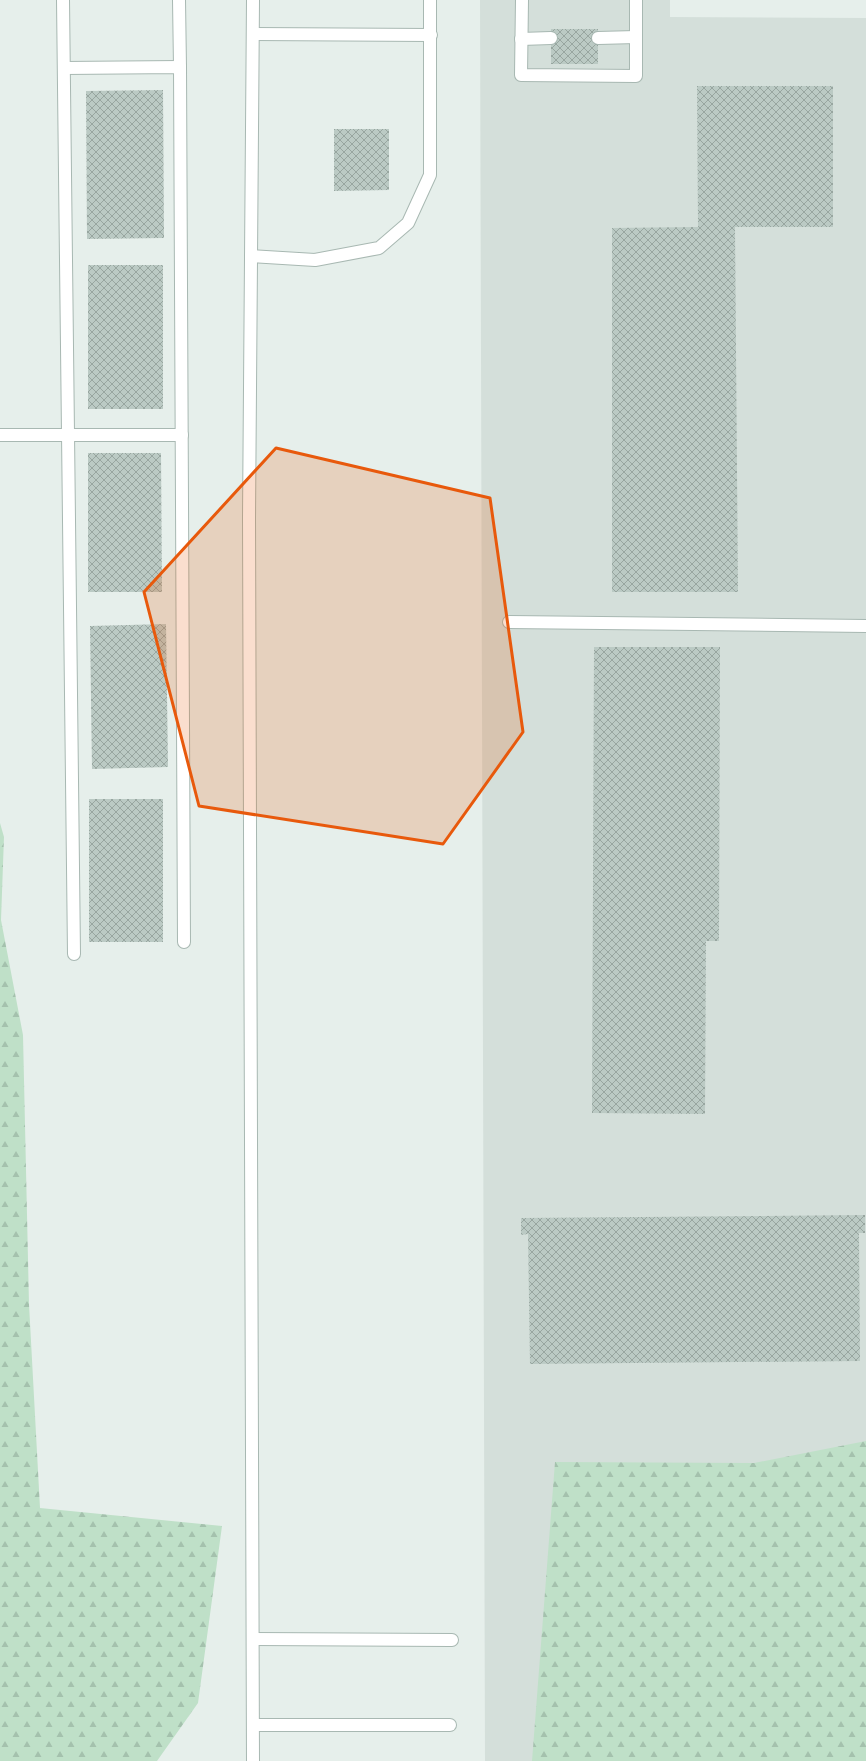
<svg xmlns="http://www.w3.org/2000/svg" width="866" height="1761" viewBox="0 0 866 1761" font-family="'Exo 2',sans-serif">
  <style>
    .built { fill: #d4dfda }
    .forest { fill: url(#forest-firs) }
    .building { fill: url(#building-cross-hatch) }
    .lines { fill: none; stroke-linecap: round; stroke-linejoin: round }
    .lane-casing { stroke: #a8b8b2; stroke-width: 14 }
    .lane { stroke: #fff; stroke-width: 12 }
    .marked { fill: #e8590c; fill-opacity: 0.2; stroke: #e8590c; stroke-width: 3; stroke-linejoin: round }
  </style>
  <defs>
    <pattern id="forest-firs" width="22" height="20" patternUnits="userSpaceOnUse"><rect width="22" height="20" fill="#bfe0c8"/><path d="M5 1l3.5 6h-7zM16 11l3.5 6h-7z" fill="#a4c1ad"/></pattern>
    <pattern id="building-cross-hatch" width="8" height="8" patternUnits="userSpaceOnUse"><rect width="8" height="8" fill="#bbcac4"/><path d="M0 0l8 8M0 8l8-8" fill="none" stroke="#98a6a0"/></pattern>
  </defs>
  <rect width="100%" height="100%" fill="#e6efeb"/>
  <path class="built" d="M480,0H670V17L866,18V1761H485Z"/>
  <g class="forest">
    <path d="M0,823L4,837L1,920L23,1035L29,1304L40,1508L222,1526L198,1703L157,1761H0Z"/>
    <path d="M866,1441V1761H532L555,1462L754,1463Z"/>
  </g>
  <g class="building">
    <rect x="551" y="29" width="47" height="35"/>
    <path d="M697,86H833V227H735L738,592H612V228L698,227Z"/>
    <path d="M163,90L164,238L87,239L86,91Z"/>
    <path d="M334,129H389V190L334,191Z"/>
    <rect x="88" y="265" width="75" height="144"/>
    <path d="M88,453H161L162,592H88Z"/>
    <path d="M166,624L168,767L92,769L90,626Z"/>
    <path d="M594,647H720L719,941H706L705,1114L592,1113Z"/>
    <rect x="89" y="799" width="74" height="143"/>
    <path d="M865,1215V1233H859L860,1361L530,1364L528,1234L521,1235V1218Z"/>
  </g>
  <g class="lines">
    <defs>
      <g id="lane">
        <path d="M63,0L74,954"/>
        <path d="M179,0L180,67"/>
        <path d="M522,0L521,75L636,76V0"/>
        <path d="M253,34L431,35"/>
        <path d="M598,38L636,37"/>
        <path d="M521,39L551,38"/>
        <path d="M64,68L180,67L184,942"/>
        <path d="M251,256L315,260L379,248L408,223L430,175V0"/>
        <path d="M0,435H182"/>
        <path d="M509,622L866,626"/>
        <path d="M253,1639L452,1640"/>
        <path d="M253,1725H450"/>
        <path d="M253,1761L249,518L253,0"/>
      </g>
    </defs>
    <use href="#lane" class="lane-casing"/>
    <use href="#lane" class="lane"/>
  </g>
  <path class="marked" d="M276,448L490,498L523,732L443,844L199,806L144,592Z"/>
</svg>
